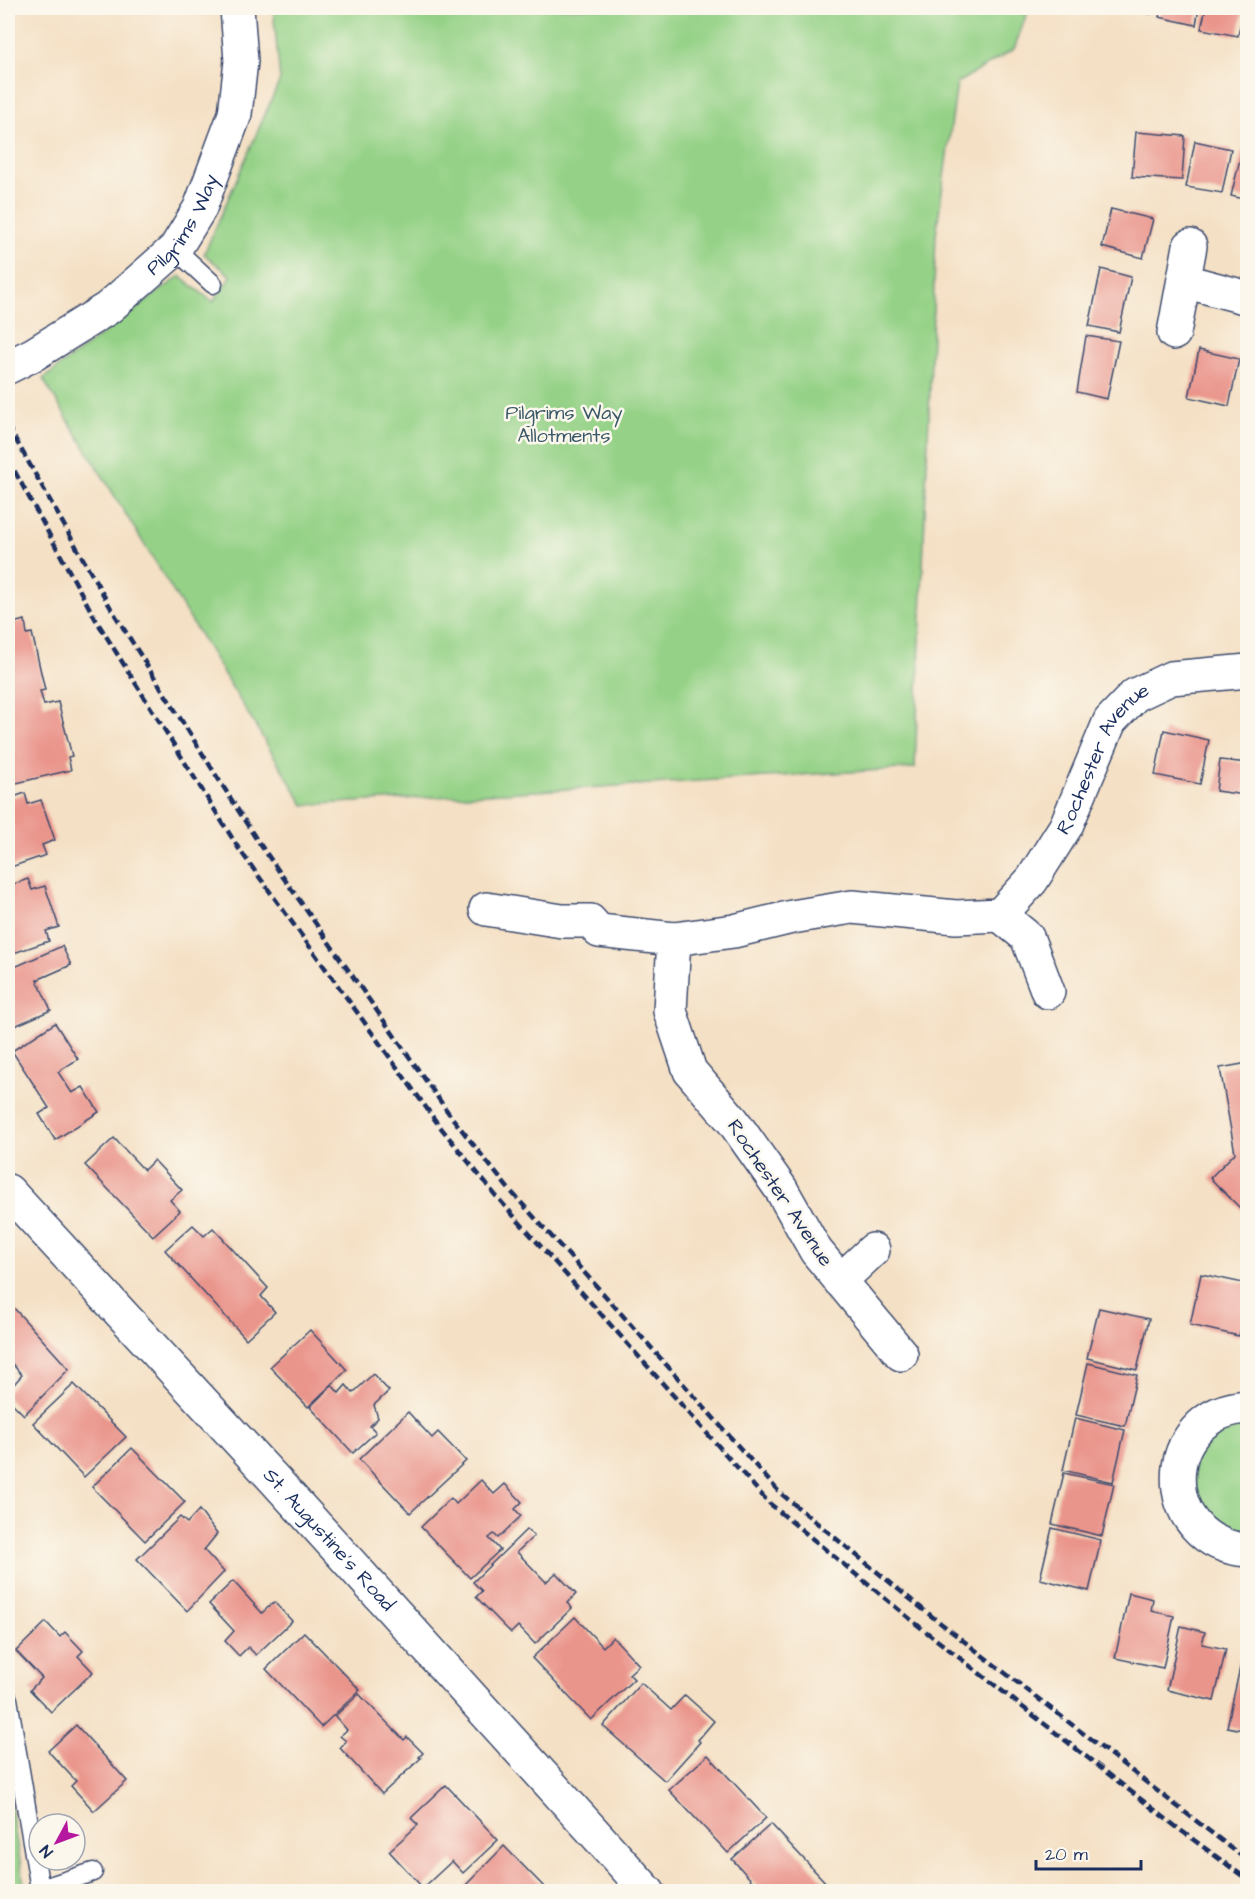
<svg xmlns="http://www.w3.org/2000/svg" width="1255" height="1899" viewBox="0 0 1255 1899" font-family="'Architects Daughter',sans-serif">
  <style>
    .green { fill: #95d287; stroke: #588072; stroke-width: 1.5 }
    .building { fill: #ea958c }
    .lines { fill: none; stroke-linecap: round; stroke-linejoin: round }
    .service-casing { stroke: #3c4a6d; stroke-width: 21 }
    .minor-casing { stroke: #3c4a6d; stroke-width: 36 }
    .service { stroke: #fff; stroke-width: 18 }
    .minor { stroke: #fff; stroke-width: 33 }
    .rail { stroke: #1b2f5e; stroke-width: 4.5; stroke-dasharray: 9 4.5; stroke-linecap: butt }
    .labels { text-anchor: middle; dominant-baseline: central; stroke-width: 5; stroke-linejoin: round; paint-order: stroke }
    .street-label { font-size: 20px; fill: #1b2f5e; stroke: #fbf7ec }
    .park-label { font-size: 20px; fill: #3a5868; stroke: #fbf7ec }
  </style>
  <rect width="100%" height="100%" fill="#fbf7ec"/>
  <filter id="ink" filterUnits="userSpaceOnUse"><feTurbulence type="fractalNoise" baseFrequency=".0167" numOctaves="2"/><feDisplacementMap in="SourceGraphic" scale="12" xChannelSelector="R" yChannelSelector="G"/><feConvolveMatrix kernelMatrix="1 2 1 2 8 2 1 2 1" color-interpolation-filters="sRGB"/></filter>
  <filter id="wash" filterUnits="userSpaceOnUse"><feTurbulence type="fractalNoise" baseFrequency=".008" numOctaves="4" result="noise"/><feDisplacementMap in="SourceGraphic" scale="24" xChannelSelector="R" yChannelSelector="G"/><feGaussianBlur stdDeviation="1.35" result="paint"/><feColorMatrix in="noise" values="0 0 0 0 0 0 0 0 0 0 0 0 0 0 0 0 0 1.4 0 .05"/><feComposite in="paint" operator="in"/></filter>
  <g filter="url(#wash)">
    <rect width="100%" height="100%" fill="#f4e0c4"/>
    <g class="green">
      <path d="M273,8H1029L1014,49L957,83L936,235L915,768L304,805L43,379L180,276L213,302L231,276L204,254L280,80Z"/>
      <path d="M1247,1421V1536L1217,1528L1195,1502L1194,1460L1213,1433Z"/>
      <path d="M8,1790L25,1891H8Z"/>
    </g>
    <g id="blocks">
      <g class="building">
        <path d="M1161,8H1199L1196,25L1159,17Z"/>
        <path d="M1206,8H1244L1238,36L1201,29Z"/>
        <path d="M1123,9V8H1153L1151,14Z"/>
        <path d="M1136,132L1185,136L1182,180L1132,177Z"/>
        <path d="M1195,141L1231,149L1222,193L1186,187Z"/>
        <path d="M1242,151L1248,152V200L1231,196Z"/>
        <path d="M1111,209L1153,219L1143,258L1102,247Z"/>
        <path d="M1101,269L1131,277L1119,332L1089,326Z"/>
        <path d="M1086,336L1119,341L1107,399L1077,392Z"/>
        <path d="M1199,350L1239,359L1229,406L1189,397Z"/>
        <path d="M25,620L27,634L32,633L45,690L40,691L44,705L58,702L72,756L68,757L71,770L8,785V624Z"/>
        <path d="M1164,730L1209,740L1200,784L1155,775Z"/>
        <path d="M1220,760L1248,763L1245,795L1216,791Z"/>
        <path d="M25,793L28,804L41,800L55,840L42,845L46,855L8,868V799Z"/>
        <path d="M28,879L32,890L45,886L59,927L46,931L49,941L8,955V886Z"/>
        <path d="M62,946L71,965L37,980L51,1010L8,1029V970Z"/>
        <path d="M55,1023L78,1059L58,1072L72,1093L83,1087L99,1112L55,1140L39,1114L49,1108L12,1051Z"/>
        <path d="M1248,1063V1208L1244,1212L1210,1178L1235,1153L1220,1068Z"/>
        <path d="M114,1138L144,1170L154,1160L182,1190L170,1200L180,1211L153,1236L85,1165Z"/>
        <path d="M193,1225L204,1236L213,1228L268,1288L261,1296L275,1312L246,1339L165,1250Z"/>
        <path d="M1201,1274L1248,1284V1301L1239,1336L1190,1325Z"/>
        <path d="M13,1307L69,1369L24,1415L8,1399V1391L22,1375L8,1359V1313Z"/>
        <path d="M1099,1308L1149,1319L1137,1370L1087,1358Z"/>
        <path d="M310,1330L347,1370L308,1407L270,1367Z"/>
        <path d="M1088,1363L1137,1375L1125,1426L1076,1415Z"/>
        <path d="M373,1374L389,1391L374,1405L378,1418L370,1426L376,1432L353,1453L310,1407L332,1385L339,1393L346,1385L353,1393Z"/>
        <path d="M74,1384L126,1437L84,1477L33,1423Z"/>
        <path d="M408,1412L432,1438L438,1432L466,1461L410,1513L359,1459Z"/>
        <path d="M1075,1418L1125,1430L1113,1482L1063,1470Z"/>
        <path d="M132,1448L185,1502L145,1541L92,1487Z"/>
        <path d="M1064,1473L1114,1484L1102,1536L1052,1524Z"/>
        <path d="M481,1480L494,1494L505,1484L522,1502L515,1509L521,1516L498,1538L494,1534L489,1538L500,1550L470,1578L421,1527L451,1498L456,1504Z"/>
        <path d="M199,1510L217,1534L204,1550L224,1572L187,1611L137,1559L180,1517L187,1523Z"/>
        <path d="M1052,1528L1101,1540L1089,1591L1040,1579Z"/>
        <path d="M527,1529L534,1536L517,1552L546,1582L556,1573L576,1594L567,1603L572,1608L535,1644L518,1626L511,1633L476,1597L482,1591L473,1582Z"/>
        <path d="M233,1581L262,1613L274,1602L292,1621L256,1655L248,1647L239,1656L225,1641L234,1631L209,1604Z"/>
        <path d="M1129,1593L1153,1599L1151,1611L1174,1616L1163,1668L1115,1658Z"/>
        <path d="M575,1617L603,1647L613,1637L639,1665L629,1674L634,1679L591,1720L532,1658Z"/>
        <path d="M46,1622L60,1637L65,1632L83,1651L78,1656L93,1672L51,1712L30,1690L42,1678L16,1651Z"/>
        <path d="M1181,1626L1205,1632L1202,1644L1226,1649L1214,1701L1167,1690Z"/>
        <path d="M304,1632L360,1690L321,1727L266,1669Z"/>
        <path d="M1241,1663L1248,1664V1731L1227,1727Z"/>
        <path d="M641,1683L671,1710L685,1695L714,1721L698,1740L700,1742L665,1781L603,1726Z"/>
        <path d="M359,1694L404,1740L407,1737L423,1753L419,1757L421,1758L382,1794L340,1748L346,1741L340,1736L347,1730L335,1716Z"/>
        <path d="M76,1725L127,1781L94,1811L71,1786L76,1781L48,1751Z"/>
        <path d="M708,1755L766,1818L728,1853L669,1790Z"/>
        <path d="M446,1785L498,1840L463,1873L452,1861L423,1888L389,1851L418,1825L411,1818Z"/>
        <path d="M771,1824L828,1885L821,1892H762L732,1859Z"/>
        <path d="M504,1846L549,1892H464L462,1889Z"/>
      </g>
    </g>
  </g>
  <g filter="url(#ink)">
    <use href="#blocks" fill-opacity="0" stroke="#3c4a6d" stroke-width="1.5"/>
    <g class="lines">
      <defs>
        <g id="service">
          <path d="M175,249L213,284"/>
          <path d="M8,1699L40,1889L93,1872"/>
        </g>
        <g id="minor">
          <path d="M1184,281L1248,298"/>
          <path d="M1174,333L1190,246"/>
          <path id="s1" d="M8,367L34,354L108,308L175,249L200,208L235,114L241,61L237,8"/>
          <path d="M486,909L562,921H590L599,931L674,939"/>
          <path d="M1000,915L1027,937L1048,992"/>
          <path id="s2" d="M8,1191L274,1479L648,1892"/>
          <path d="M840,1281L873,1250"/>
          <path id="s3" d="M901,1354L816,1251L781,1189L733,1121L690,1071L670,1011L674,939L734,931L792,917L852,907L956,917L1000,915L1032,880L1066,826L1110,721L1135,695L1171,678L1248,671"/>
          <path d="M1248,1407C1155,1412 1155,1544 1248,1550"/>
        </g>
      </defs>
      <use href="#service" class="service-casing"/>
      <use href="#minor" class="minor-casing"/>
      <use href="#service" class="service"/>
      <use href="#minor" class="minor"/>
      <g class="rail">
        <path d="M8,426L112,610L255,837L450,1115L507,1187L609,1300L779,1492L925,1611L1248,1861"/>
        <path d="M8,459L96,620L239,849L438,1124L496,1196L769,1503L915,1623L1179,1829L1248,1880"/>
      </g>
    </g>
  </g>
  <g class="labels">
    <g class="street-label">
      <text stroke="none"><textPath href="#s1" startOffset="230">Pilgrims Way</textPath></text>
      <text stroke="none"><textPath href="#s3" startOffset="1008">Rochester Avenue</textPath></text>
      <text transform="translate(780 1193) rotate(56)">Rochester Avenue</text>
      <text stroke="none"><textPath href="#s2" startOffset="474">St. Augustine's Road</textPath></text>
    </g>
    <g class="park-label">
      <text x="564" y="413">Pilgrims Way<tspan x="564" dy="23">Allotments</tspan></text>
    </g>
  </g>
  <rect width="1255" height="1899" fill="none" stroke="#fbf7ec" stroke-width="30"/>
  <g transform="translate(57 1842) rotate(229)"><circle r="28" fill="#fbf7ec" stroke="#a1a7b3" stroke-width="1.5"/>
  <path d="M0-4.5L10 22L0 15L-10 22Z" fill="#b5179e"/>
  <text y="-9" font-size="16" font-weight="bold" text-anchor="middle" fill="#1b2f5e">N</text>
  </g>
  <path d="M1036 1860v9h105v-9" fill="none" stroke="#1b2f5e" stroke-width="3"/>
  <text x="1045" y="1860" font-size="18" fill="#1b2f5e" stroke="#fbf7ec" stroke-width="4.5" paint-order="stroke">20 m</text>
</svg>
